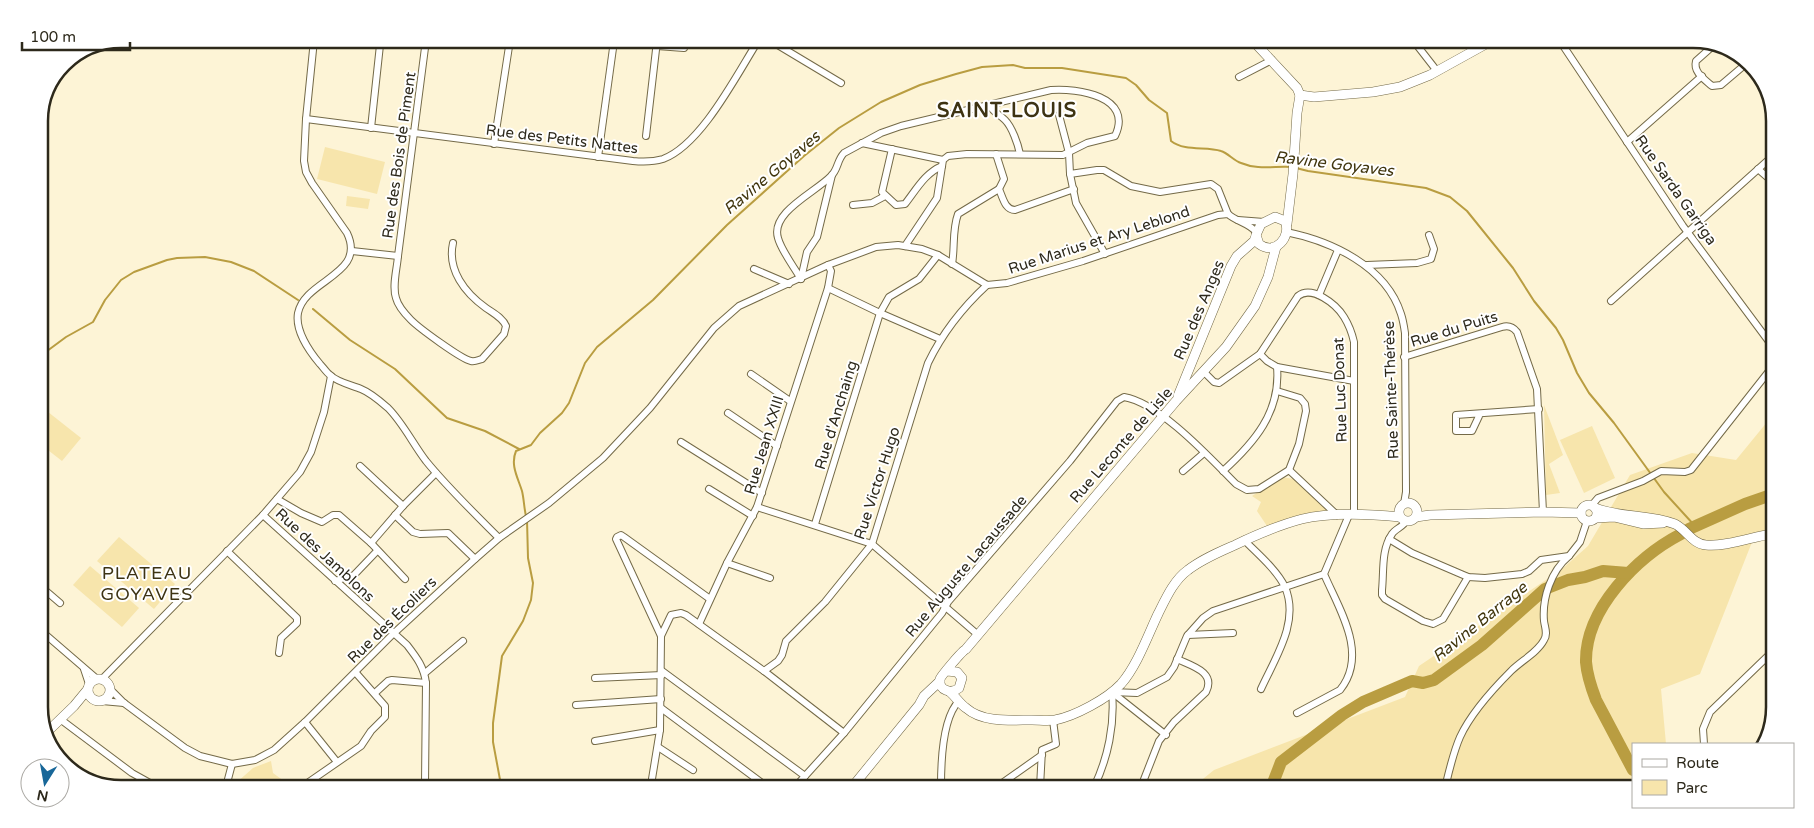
<svg xmlns="http://www.w3.org/2000/svg" width="1814" height="828" viewBox="0 0 1814 828" font-family="'Varela Round',sans-serif">
  <style>
    .green { fill: #f7e5ac }
    .lines { fill: none; stroke-linecap: round; stroke-linejoin: round }
    .stream { stroke: #b99d41; stroke-width: 2 }
    .river { stroke: #b99d41; stroke-width: 12 }
    .street-casing { stroke: #746a48; stroke-width: 8 }
    .secondary-casing { stroke: #746a48; stroke-width: 10 }
    .street { stroke: #fff; stroke-width: 6 }
    .secondary { stroke: #fff; stroke-width: 9 }
    .labels { text-anchor: middle; dominant-baseline: central; stroke-width: 4; stroke-linejoin: round; paint-order: stroke }
    .street-label { font-size: 15px; fill: #2d291b; stroke: #fff }
    .water-label { font-size: 16px; font-style: italic; fill: #41360e; stroke: #fff }
    .quarter-label { font-size: 18px; letter-spacing: 1px; fill: #3d3313; stroke: #fff }
    .district-label { font-size: 20px; font-weight: bold; letter-spacing: 1px; fill: #3d3313; stroke: #fff }
    .rim { fill: none; stroke: #2d291b; stroke-width: 2.5 }
  </style>
  <rect width="100%" height="100%" fill="#fdf4d6"/>
  <g class="green">
    <path d="M325,147L385,162L377,194L317,179Z"/>
    <path d="M347,196L370,199L368,209L346,206Z"/>
    <path d="M1544,405L1563,455L1549,464L1560,493L1546,495Z"/>
    <path d="M43,408L81,438L62,461L39,443V412Z"/>
    <path d="M1772,416L1771,531L1754,537L1700,674L1661,689L1666,744H1633V789L1193,787L1214,770L1405,697L1419,666L1562,569L1588,546L1630,475L1692,453L1736,460Z"/>
    <path d="M1592,426L1615,478L1584,493L1560,440Z"/>
    <path d="M1281,477L1294,479L1329,512L1292,517L1267,526L1257,511L1261,502L1252,496Z"/>
    <path d="M119,537L175,584L154,609L97,561Z"/>
    <path d="M90,566L139,608L122,627L73,585Z"/>
    <path d="M271,761L273,773L288,784L236,783L253,768Z"/>
  </g>
  <g class="lines">
    <g class="stream">
      <path d="M1296,168L1308,171L1426,188L1450,197L1467,211L1513,268L1534,301L1556,328L1563,340L1577,373L1589,393L1614,423L1664,492L1695,526"/>
      <path d="M313,309L350,340L395,369L447,418L485,431L519,449"/>
      <path d="M39,357L66,337L93,322L105,300L121,280L134,272L167,260L177,258L205,257L231,262L254,271L298,300"/>
      <path d="M526,516C524,508 524,499 522,491C518,478 510,465 516,451L531,445L540,433L562,413L569,403L585,363L597,347L653,300L727,225L804,156L839,128L881,102L920,85L956,74L982,67L1013,65L1025,68H1062L1126,78L1136,85L1149,100L1167,113L1171,141C1185,152 1206,146 1221,151C1228,153 1234,161 1241,163C1257,170 1275,166 1291,167"/>
      <path d="M501,785L493,742V723L502,656L523,621L531,600L533,583L528,558L527,520"/>
    </g>
    <g class="river">
      <path d="M1689,529L1745,504L1771,495"/>
      <path d="M1633,770L1596,700C1591,687 1587,675 1586,662C1585,609 1637,557 1681,534"/>
      <path d="M1271,788L1281,762L1342,715L1363,702L1412,681L1423,683L1434,680L1482,645L1545,589L1568,580L1585,577L1603,571L1628,573"/>
    </g>
    <defs>
      <g id="street">
        <path d="M314,40L306,119L304,161L306,172L312,183L347,233C367,275 305,279 298,313C295,330 309,351 320,364C323,367 326,372 330,375C337,382 351,385 361,389C371,393 380,401 388,408C403,423 413,444 426,461C448,488 474,513 499,538"/>
        <path d="M426,40L398,256C397,269 392,286 396,298C398,306 405,314 411,320C419,328 461,359 471,361C475,362 478,360 482,359L504,334L506,326C503,318 493,313 486,308C465,293 447,270 453,243"/>
        <path d="M771,41L841,83"/>
        <path d="M1416,44L1437,71"/>
        <path d="M1562,44L1683,226L1773,347"/>
        <path d="M1714,45L1696,61C1693,72 1704,79 1712,86L1721,85L1747,63"/>
        <path d="M657,46L684,48"/>
        <path d="M1239,77L1272,60"/>
        <path d="M990,106C994,113 999,114 1005,120C1012,127 1018,144 1020,154"/>
        <path d="M1059,115L1069,153L1070,174L1076,203L1105,254"/>
        <path d="M306,119L633,161C643,162 653,162 663,159C701,145 736,76 758,41"/>
        <path d="M371,128L380,45"/>
        <path d="M646,136L657,41"/>
        <path d="M1627,142L1702,76"/>
        <path d="M862,143L943,160"/>
        <path d="M494,144L510,40"/>
        <path d="M892,149L882,192L896,205L905,204C916,190 925,173 942,166"/>
        <path d="M996,154L1004,179L999,189C1003,198 1005,210 1015,210L1074,189"/>
        <path d="M598,157L614,41"/>
        <path d="M1758,169L1774,183"/>
        <path d="M1070,174L1097,170H1104L1131,186L1160,192L1211,184L1218,189L1228,214"/>
        <path d="M853,205L872,203L885,196"/>
        <path d="M1238,220L1264,222"/>
        <path d="M1286,232C1331,241 1386,266 1401,314C1403,320 1404,326 1405,333L1406,492L1404,504"/>
        <path d="M352,251L398,256"/>
        <path d="M952,264C955,248 952,230 958,214L999,189"/>
        <path d="M1367,265L1417,263L1431,259L1434,249L1429,235"/>
        <path d="M754,269L789,284"/>
        <path d="M1770,276L1773,280"/>
        <path d="M801,279C794,267 781,250 778,238C770,212 816,192 831,176C838,170 837,160 844,153L881,133L901,126L1051,90C1077,88 1134,96 1115,136L1087,143L1063,155L967,154L948,156L943,160L937,198L905,246"/>
        <path d="M801,279L807,252L817,237L832,175"/>
        <path d="M828,288L880,313L940,339"/>
        <path d="M1319,295L1338,250"/>
        <path d="M1611,301L1775,154"/>
        <path d="M1260,354L1267,361L1277,367L1354,381"/>
        <path d="M1404,357L1502,327C1509,325 1513,327 1517,332L1537,389L1543,512"/>
        <path d="M1204,372L1214,382L1219,383L1260,354L1298,296C1312,285 1336,304 1344,317C1349,325 1352,333 1354,342V515"/>
        <path d="M751,374L790,401"/>
        <path d="M728,413L777,446"/>
        <path d="M1480,414L1472,431H1456V415L1539,409"/>
        <path d="M681,442L762,493"/>
        <path d="M360,466L403,506"/>
        <path d="M1289,470L1337,515"/>
        <path d="M1183,471L1204,453"/>
        <path d="M1223,471C1254,443 1281,412 1277,367"/>
        <path d="M709,489L753,516"/>
        <path d="M277,499L301,513L322,522L333,515H339L371,543L403,506L436,473"/>
        <path d="M1592,505L1598,498L1643,481L1661,471L1685,472L1691,470L1773,366"/>
        <path d="M757,507L872,544L977,634"/>
        <path d="M263,515L407,645C417,658 424,667 426,683L425,784"/>
        <path d="M395,515L413,532L420,534L448,533L475,559"/>
        <path d="M1406,521C1403,527 1395,529 1392,534C1381,550 1384,571 1382,590V595L1385,599L1423,621L1433,624L1443,619L1468,577"/>
        <path d="M815,524L880,313L889,297L919,279L938,255"/>
        <path d="M1389,539L1412,553L1468,577L1485,578L1522,574L1529,571L1541,560L1569,556L1580,542L1587,521"/>
        <path d="M1244,540C1257,553 1277,570 1285,587C1300,622 1275,658 1261,689"/>
        <path d="M371,543L405,579"/>
        <path d="M227,551L297,618V623L281,638L279,653"/>
        <path d="M727,563L770,578"/>
        <path d="M335,581L354,575L377,551"/>
        <path d="M39,585L60,603"/>
        <path d="M39,596L44,590"/>
        <path d="M699,624L727,563L757,507L828,288L831,271L828,265"/>
        <path d="M39,629L97,679"/>
        <path d="M1188,635L1233,633"/>
        <path d="M661,636L671,615L681,613L686,615L764,671L844,733"/>
        <path d="M39,639L44,634"/>
        <path d="M84,669L89,684"/>
        <path d="M662,671L805,776"/>
        <path d="M764,671L778,661L782,655L786,641L825,602L872,544L928,363C943,332 962,308 987,285"/>
        <path d="M425,673L463,641"/>
        <path d="M595,678L662,675"/>
        <path d="M102,679L263,515L300,472L311,452L324,412L331,376"/>
        <path d="M110,689L124,703L185,748L200,756L232,764L255,760L274,750L305,722L393,634L475,559L499,538L549,503L603,458L650,408L714,328L739,306L828,265L876,247L898,245L922,249L938,255L987,285L1007,283L1083,261L1218,215L1228,214C1237,222 1249,223 1256,232"/>
        <path d="M1112,692L1137,693L1167,677L1174,667L1187,636L1203,618L1213,611L1324,574"/>
        <path d="M375,693L388,681L392,680L426,683"/>
        <path d="M1113,693L1166,735"/>
        <path d="M102,701L124,703"/>
        <path d="M576,705L661,699"/>
        <path d="M661,708L766,786"/>
        <path d="M1297,713L1340,690C1369,654 1339,609 1324,574L1349,515"/>
        <path d="M60,719L132,773L150,783"/>
        <path d="M305,722L337,762"/>
        <path d="M595,741L660,730"/>
        <path d="M1704,744L1703,729L1710,712L1770,654"/>
        <path d="M658,747L693,770"/>
        <path d="M227,783L232,764"/>
        <path d="M306,784L361,746L371,731L385,717V706L356,673"/>
        <path d="M637,785L652,783"/>
        <path d="M651,785L660,730L661,636L616,539L617,537L621,535L624,537L710,599"/>
        <path d="M796,786L844,733L942,613L948,602L1070,461L1117,401L1124,397C1160,403 1210,458 1236,484L1247,490L1259,489L1289,470L1299,444L1306,411L1305,404L1300,398L1277,391"/>
        <path d="M941,786C941,763 942,718 959,701"/>
        <path d="M998,786L1042,755"/>
        <path d="M1040,787L1042,750L1056,744L1053,720"/>
        <path d="M1094,787C1108,758 1115,724 1112,692"/>
        <path d="M1141,787L1159,741L1174,722L1206,692C1216,672 1192,666 1177,659"/>
        <path d="M1445,788C1449,771 1453,753 1460,737C1471,713 1492,690 1511,671C1521,661 1538,652 1544,640C1548,634 1545,628 1544,621C1542,598 1551,571 1569,556"/>
      </g>
      <g id="secondary">
        <path d="M1255,43L1297,88L1300,95"/>
        <path d="M1300,95L1314,97L1373,92L1400,87L1430,75L1486,44"/>
        <path d="M1275,217L1285,221C1292,237 1275,256 1259,244L1256,235L1261,224Z"/>
        <path d="M1287,224L1293,174L1297,113L1300,95"/>
        <path d="M1178,396L1231,266L1237,256L1254,241L1256,236"/>
        <circle cx="1408" cy="512" r="9"/>
        <circle cx="1589" cy="513" r="8"/>
        <path d="M1595,508C1621,518 1649,514 1675,524C1687,530 1692,544 1706,545C1725,547 1752,537 1771,534"/>
        <path d="M1416,517L1430,515L1543,512L1581,513"/>
        <path d="M1596,518L1614,517L1643,524L1663,523"/>
        <path d="M947,671L957,672L962,678L959,688C952,694 938,691 940,679C941,676 962,651 966,649L1176,401L1226,347L1255,306L1268,277L1276,247"/>
        <circle cx="99" cy="690" r="11"/>
        <path d="M950,692C956,697 960,704 966,708C983,723 1011,720 1032,720C1039,720 1048,721 1055,720C1075,716 1107,699 1121,684C1137,666 1148,635 1158,614C1166,598 1174,580 1188,570C1202,559 1219,552 1235,545C1256,535 1279,525 1302,519C1331,512 1370,514 1400,517"/>
        <path d="M46,733L74,706L88,689"/>
        <path d="M853,786L919,705L924,696L940,681"/>
      </g>
    </defs>
    <use href="#street" class="street-casing"/>
    <use href="#secondary" class="secondary-casing"/>
    <use href="#street" class="street"/>
    <use href="#secondary" class="secondary"/>
  </g>
  <g class="labels">
    <g class="street-label">
      <text transform="translate(562 139) rotate(7)">Rue des Petits Nattes</text>
      <text transform="translate(399 155) rotate(-82)">Rue des Bois de Piment</text>
      <text transform="translate(1676 190) rotate(55)">Rue Sarda Garriga</text>
      <text transform="translate(1099 240) rotate(-18)">Rue Marius et Ary Leblond</text>
      <text transform="translate(1199 310) rotate(-67)">Rue des Anges</text>
      <text transform="translate(1454 329) rotate(-17)">Rue du Puits</text>
      <text transform="translate(1340 390) rotate(-92)">Rue Luc Donat</text>
      <text transform="translate(1391 390) rotate(-92)">Rue Sainte-Thérèse</text>
      <text transform="translate(836 415) rotate(-73)">Rue d'Anchaing</text>
      <text transform="translate(764 445) rotate(-73)">Rue Jean XXIII</text>
      <text transform="translate(1121 445) rotate(-49)">Rue Leconte de Lisle</text>
      <text transform="translate(877 483) rotate(-72)">Rue Victor Hugo</text>
      <text transform="translate(325 555) rotate(43)">Rue des Jamblons</text>
      <text transform="translate(966 566) rotate(-50)">Rue Auguste Lacaussade</text>
      <text transform="translate(392 620) rotate(-44)">Rue des Écoliers</text>
    </g>
    <g class="water-label">
      <text transform="translate(1334 164) rotate(7)">Ravine Goyaves</text>
      <text transform="translate(772 173) rotate(-40)">Ravine Goyaves</text>
      <text transform="translate(1480 622) rotate(-39)">Ravine Barrage</text>
    </g>
    <g class="quarter-label">
      <text x="147" y="573">PLATEAU<tspan x="147" dy="21">GOYAVES</tspan></text>
    </g>
    <g class="district-label">
      <text x="1007" y="111">SAINT-LOUIS</text>
    </g>
  </g>
  <path d="M0 0H1814V828H0ZM121 48H1693A73 73 0 0 1 1766 121V707A73 73 0 0 1 1693 780H121A73 73 0 0 1 48 707V121A73 73 0 0 1 121 48Z" fill="#fff" fill-rule="evenodd"/>
  <path class="rim" d="M121 48H1693A73 73 0 0 1 1766 121V707A73 73 0 0 1 1693 780H121A73 73 0 0 1 48 707V121A73 73 0 0 1 121 48Z"/>
  <rect x="1632" y="743" width="162" height="65" fill="#ffffff" stroke="#aba9a4"/>
  <rect x="1642" y="759" width="25" height="8" fill="#ffffff" stroke="#aba9a4"/>
  <text x="1676" y="768" font-size="15" fill="#2d291b">Route</text>
  <rect x="1642" y="780" width="25" height="15" fill="#f7e5ac" stroke="#aba9a4"/>
  <text x="1676" y="793" font-size="15" fill="#2d291b">Parc</text>
  <g transform="translate(45 783) rotate(191)"><circle r="24" fill="#ffffff" stroke="#aba9a4"/>
  <path d="M0-4L9 19L0 12L-9 19Z" fill="#186799"/>
  <text y="-8" font-size="14" font-weight="bold" text-anchor="middle" fill="#2d291b">N</text>
  </g>
  <path d="M22 42v8h108v-8" fill="none" stroke="#2d291b" stroke-width="2.5"/>
  <text x="30" y="42" font-size="15" fill="#2d291b" stroke="#ffffff" stroke-width="4" paint-order="stroke">100 m</text>
</svg>
